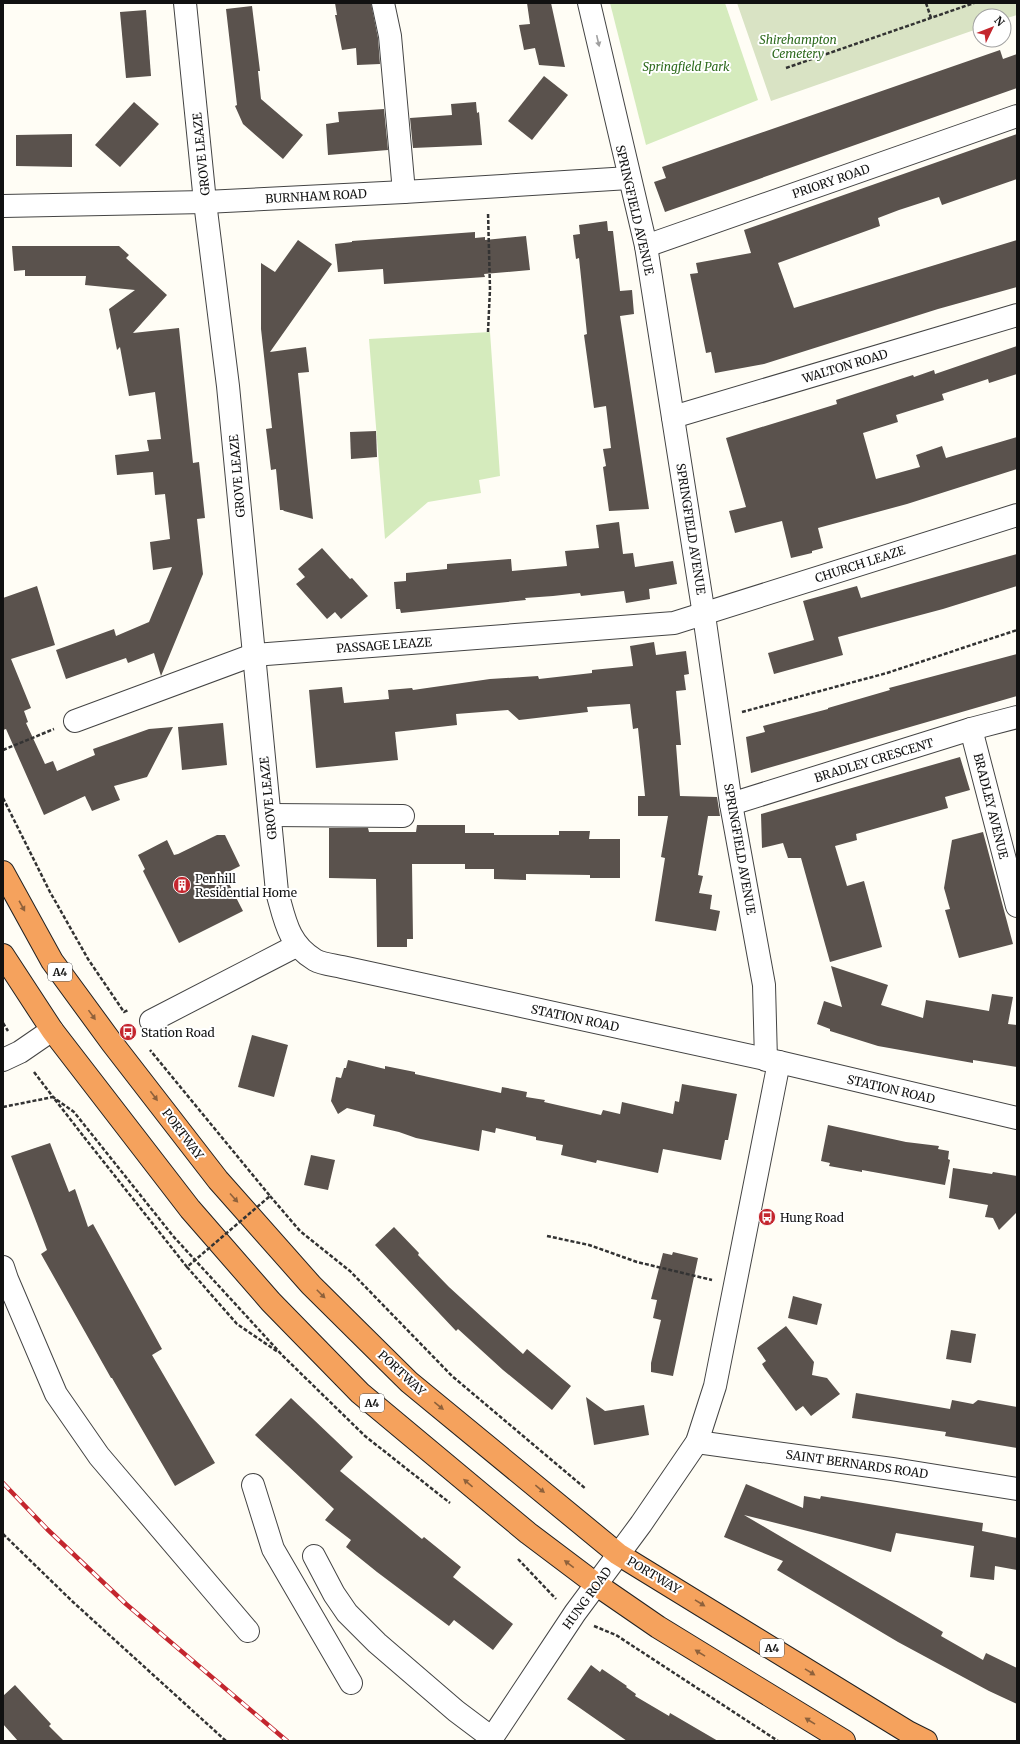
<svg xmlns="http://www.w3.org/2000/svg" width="1020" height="1744" viewBox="0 0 1020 1744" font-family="Merriweather,serif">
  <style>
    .green { fill: #d5ebbd }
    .cemetery { fill: #d9e3c4 }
    .building { fill: #5a524d }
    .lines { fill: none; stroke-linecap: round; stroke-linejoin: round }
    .minor-casing { stroke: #444; stroke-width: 24 }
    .highway-casing { stroke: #222; stroke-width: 24 }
    .path { stroke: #333; stroke-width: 2.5; stroke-dasharray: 4 2; stroke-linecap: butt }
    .minor { stroke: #fff; stroke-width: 22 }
    .highway { stroke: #f5a25d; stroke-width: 22 }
    .rail-casing { stroke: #c4262e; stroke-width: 4.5 }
    .rail { stroke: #fff; stroke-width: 3; stroke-dasharray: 9; stroke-linecap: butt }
    .path-bridge { stroke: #333; stroke-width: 2.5; stroke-dasharray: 4 2; stroke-linecap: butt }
    .oneway { fill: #a0a0a0 }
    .oneway2 { fill: #8e613b }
    .labels { text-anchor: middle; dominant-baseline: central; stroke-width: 4; stroke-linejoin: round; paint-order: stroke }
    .shield { fill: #fff; stroke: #585858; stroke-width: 1 }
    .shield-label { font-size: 11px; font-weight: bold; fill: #111 }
    .park-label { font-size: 12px; font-style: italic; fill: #2f6b1f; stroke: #fff }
    .street-label { font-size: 12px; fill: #111; stroke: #fff }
    .poi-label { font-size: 12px; fill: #111; stroke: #fff; text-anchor: start }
  </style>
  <rect width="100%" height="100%" fill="#fffdf5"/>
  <g class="green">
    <path d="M610,3H725L758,100L646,145Z"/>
    <path d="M490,332L500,476L479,480L481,493L428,502L385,539L369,339Z"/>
  </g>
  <path class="cemetery" d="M737,3H1017V15L1004,19V16H980V28L771,101Z"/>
  <g class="building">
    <path d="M335,3H371L378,38L380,64L357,65L356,48L342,50L335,15H337Z"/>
    <path d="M527,3H551L565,67L539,65L535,48L524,50L519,25L530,24Z"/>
    <path d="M252,6L260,71H258L261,99L303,135L283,159L243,124L235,106L237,105L226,9Z"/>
    <path d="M146,10L151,76L126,78L120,12Z"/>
    <path d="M1000,50L1003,59L1017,54V88L665,212L654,182L666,178L662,167Z"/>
    <path d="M544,76L568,95L532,140L508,121Z"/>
    <path d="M134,102L159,124L120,167L95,145Z"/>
    <path d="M476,102L477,113L479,112L482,145L413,148L410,118L452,115L451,104Z"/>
    <path d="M384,109L388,150L328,155L326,124L339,122L338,112Z"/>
    <path d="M72,134V167L16,166V135Z"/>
    <path d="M1017,134V179L942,205L939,197L899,210L878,218L880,226L778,263L794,308L1017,240V287L938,309L764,364L715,373L711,352L706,353L690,274L698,273L696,263L751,253L744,230Z"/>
    <path d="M607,221L608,231H613L620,291L632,290L634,314L620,316L649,509L609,511L603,467L606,466L603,449L611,448L606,406L594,408L584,335L587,334L579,258L576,259L573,235L580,234L579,225Z"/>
    <path d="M475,232V238L485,237V240L526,236L530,270L484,274L485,277L384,284L383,269L338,272L335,244L352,242V241Z"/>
    <path d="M298,240L332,264L270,352L306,347L309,372L298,373L313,519L284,511L283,510H280L276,469L271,470L266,429L272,428L261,329V263L275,272Z"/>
    <path d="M12,246H119L129,255L126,258L167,295L133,333L179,328L193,463L199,462L205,518L197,519L203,574L161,676L154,653L128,663L126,658L66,679L56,650L114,629L116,636L149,622L172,567L153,570L150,542L170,539L165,494L155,495L153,472L117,475L115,455L149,451L147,440L161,439L155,392L129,396L120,347L117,350L109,309L135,290L85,285L86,276H25V270L14,271Z"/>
    <path d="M1017,346V374L989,383L988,379L942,394L944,400L896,415L898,422L863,433L876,479L920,467L916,455L942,446L946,458L1017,437V469L907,504L818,528L823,548L812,551V553L791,558L782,521L735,533L729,511L746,507L726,438L837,404L836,400L913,375L914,377L934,370L935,374Z"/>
    <path d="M376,431L377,457L351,459L350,432Z"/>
    <path d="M619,522L623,554L633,553L635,567L673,561L677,584L649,589L650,599L626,603L624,591L581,596L580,593L553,596L525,598L526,600L401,613L400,609H396L394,582L406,581V573L447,569V564L511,559L512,571L567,566L565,551L599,548L596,525Z"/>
    <path d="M322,548L350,579L352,578L368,596L341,619L335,612L327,619L296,584L305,577L298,569Z"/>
    <path d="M1017,554V586L943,609L838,637L843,655L774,674L768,653L814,640L803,601L857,586L861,598Z"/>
    <path d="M37,586L55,645L11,659L31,708L24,711L28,722L26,723L45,764L53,761L57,771L95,755L93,749L149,729L173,727L147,777L114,786L120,800L92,811L85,796L44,815L6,729L3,730V598Z"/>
    <path d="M654,642L656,655L686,651L689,674L684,675L686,690L676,691L681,745H676L680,796L717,797L720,816H708L698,875L703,876L699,893L712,895L710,909L720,911L716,931L655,921L665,858L661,857L668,816H638V796H645L638,728L633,729L630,704L587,707L588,712L519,720L508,710L456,714L457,725L395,732L398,760L316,768L309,690L342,687L344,703L389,699L388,690L412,688L413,690L490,679L538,676L539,679L592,673V670L633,666L630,646Z"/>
    <path d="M1017,654V696L751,773L746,737L765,732L763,726L828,709V708L890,690L889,688Z"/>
    <path d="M223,723L227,765L182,770L178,727Z"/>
    <path d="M960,757L970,790L945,797L948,808L856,834L857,840L835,846L847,886L864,881L882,947L830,962L801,858H788L783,843L762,848L761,814Z"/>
    <path d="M417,825H465V833H494V835H559V831H590L589,839H620V878H590V875L526,874V880L494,879V869H465V864H412L413,939H407V947H377L376,879L329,878V828H368L369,832H416Z"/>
    <path d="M983,832L1013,944L959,958L945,910L950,909L944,888L952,840Z"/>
    <path d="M217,835H225L240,866L224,874L243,911L179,943L143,871L145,869L138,855L167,840L174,855L178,854Z"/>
    <path d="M831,966L888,985L881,1005L923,1018L926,1000L989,1011L992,994L1013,997L1008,1024L1017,1025V1067L973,1060V1063L878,1046L830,1031V1029L817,1024L824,1001L842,1007Z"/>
    <path d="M252,1035L288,1045L274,1097L238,1087Z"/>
    <path d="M348,1060L385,1069V1066L415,1072V1074L501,1093L502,1087L527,1092L526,1097L545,1100L544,1102L601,1115L603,1110L620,1114L622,1102L673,1114L675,1101L679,1102L682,1084L737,1094L728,1140H725L721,1160L663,1149L658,1173L597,1160L596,1163L561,1155L563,1145L536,1140V1137L496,1128L495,1133L482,1130L479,1151L416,1138L399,1132L373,1126L375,1115L347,1108L338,1114L331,1101L336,1077L341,1078L344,1068H346Z"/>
    <path d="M828,1125L906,1142L939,1146L938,1149L949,1151L948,1159L950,1160L945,1185L862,1170V1172L829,1166L830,1163L821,1161Z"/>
    <path d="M50,1143L69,1192L75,1189L88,1227L93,1224L162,1349L152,1355L215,1463L175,1486L112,1378H111L41,1254L47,1250L11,1156Z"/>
    <path d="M311,1155L335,1160L328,1190L304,1185Z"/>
    <path d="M953,1168L992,1174L993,1172L1017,1176V1212L999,1230L993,1218L985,1217L988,1205L949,1198Z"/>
    <path d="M394,1227L419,1253L418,1255L449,1287L483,1318L523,1354L527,1349L571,1386L552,1410L503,1370L458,1329L456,1331L375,1245Z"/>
    <path d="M673,1252L698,1258L673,1376L651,1372V1363L661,1320L653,1318L657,1300L651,1299L663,1253L672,1255Z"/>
    <path d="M793,1296L822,1304L817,1325L788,1318Z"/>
    <path d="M786,1326L814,1362L812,1375L827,1378L840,1394L811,1416L803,1406L796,1411L765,1369L762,1364L766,1361L757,1348Z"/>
    <path d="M951,1330L976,1334L971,1363L946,1359Z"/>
    <path d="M856,1393L950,1409L952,1400L973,1404L978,1400L1017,1407V1448L945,1436L946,1432L852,1418Z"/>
    <path d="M586,1397L605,1411L644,1405L649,1435L594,1445Z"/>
    <path d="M291,1398L353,1457L340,1471L422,1539L424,1537L461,1567L453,1577L513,1624L493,1650L454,1620L449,1626L377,1572L346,1547L351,1540L325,1520L334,1509L255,1435Z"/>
    <path d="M746,1484L803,1508L804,1496L820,1499L821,1496L983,1523L982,1531L1017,1538V1570L995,1566L994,1580L970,1577L974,1546L896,1533L891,1552L744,1515L943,1632L941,1636L983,1660L986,1653L1017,1668V1704L989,1691L898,1642L777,1570L783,1561L724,1537Z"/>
    <path d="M591,1665L600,1672L602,1669L627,1686L626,1687L636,1694L635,1696L669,1716L670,1713L718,1741H627L567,1699Z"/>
    <path d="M15,1685L51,1724L49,1726L64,1741H18L3,1724V1696Z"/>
  </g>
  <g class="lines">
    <defs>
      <g id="minor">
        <path d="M185,3L205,202L228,386L277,892C285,920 288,944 315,960C322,964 333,965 342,967L779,1062L1017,1118"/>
        <path d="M383,3L390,36L404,192"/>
        <path d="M589,3L646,246L704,615L731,804L764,985L766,1060"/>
        <path d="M3,206L205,202L404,192L629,178"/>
        <path d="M646,246L1017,116"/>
        <path d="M673,417L1017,315"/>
        <path d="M75,721L253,655L674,623L1017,515"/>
        <path d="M971,729L1017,906"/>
        <path d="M731,804L971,729L1017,717"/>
        <path d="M270,815L403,816"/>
        <path d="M151,1021L296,946"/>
        <path d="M3,1060L20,1052L52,1030"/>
        <path d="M3,1267L7,1279L56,1394L99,1456L248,1631"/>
        <path d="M697,1442L892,1469L1017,1489"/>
        <path d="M253,1485L273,1549L351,1683"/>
        <path d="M314,1556L334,1594L347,1613L377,1643L456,1711L492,1738"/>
        <path d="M490,1741L575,1613L641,1524L697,1442L715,1386L779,1062"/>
      </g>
      <g id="highway">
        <path d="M3,872L52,961L112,1043L218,1180L311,1285L409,1382L618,1554L908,1732L926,1741"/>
        <path d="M3,955L52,1030L190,1209L271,1302L360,1393L528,1533L597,1585L658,1627L844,1741"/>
      </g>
    </defs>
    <use href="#minor" class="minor-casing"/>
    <use href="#highway" class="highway-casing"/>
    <g class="path">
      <path d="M926,3L931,18"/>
      <path d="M786,68L974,3"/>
      <path d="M488,332L490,289L488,212"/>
      <path d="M742,712L887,673L1017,630"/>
      <path d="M3,750L54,729"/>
      <path d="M3,798L50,892L88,959L124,1012L128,1010"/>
      <path d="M3,1023L8,1031"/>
      <path d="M34,1072L53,1097L74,1112L173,1236L283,1356L365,1436L450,1503"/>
      <path d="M3,1107L53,1097L84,1137"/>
      <path d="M270,1196L300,1231L350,1271L452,1376L586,1489"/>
      <path d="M547,1236L589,1245L637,1262L712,1280"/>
      <path d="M187,1267L237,1324L278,1352"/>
      <path d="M3,1534L73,1602L226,1741"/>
      <path d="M518,1559L556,1599"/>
      <path d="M594,1626L616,1635L778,1741"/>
    </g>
    <use href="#minor" class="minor"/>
    <use href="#highway" class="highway"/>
    <defs>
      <path id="rail" d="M3,1483L47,1529L126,1604L287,1741"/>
    </defs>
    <use href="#rail" class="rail-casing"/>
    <use href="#rail" class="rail"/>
    <path class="path-bridge" d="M84,1137L187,1267L270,1196L150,1050"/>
  </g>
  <defs><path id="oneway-solid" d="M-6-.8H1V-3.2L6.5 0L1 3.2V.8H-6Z"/></defs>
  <use class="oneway" href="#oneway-solid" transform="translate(598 41) rotate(77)"/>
  <g class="oneway2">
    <use href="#oneway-solid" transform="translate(22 906) rotate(61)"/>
    <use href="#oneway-solid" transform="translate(92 1015) rotate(54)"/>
    <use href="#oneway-solid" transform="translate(154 1096) rotate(53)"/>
    <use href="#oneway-solid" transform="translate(234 1198) rotate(48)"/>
    <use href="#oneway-solid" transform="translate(321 1294) rotate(45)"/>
    <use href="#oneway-solid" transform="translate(439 1406) rotate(39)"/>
    <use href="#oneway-solid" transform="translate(468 1483) rotate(-140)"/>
    <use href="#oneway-solid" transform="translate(540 1489) rotate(39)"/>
    <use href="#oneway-solid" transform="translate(569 1564) rotate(-143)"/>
    <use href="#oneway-solid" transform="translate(700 1603) rotate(32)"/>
    <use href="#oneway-solid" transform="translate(700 1653) rotate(-148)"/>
    <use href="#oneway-solid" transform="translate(810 1672) rotate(32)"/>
    <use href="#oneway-solid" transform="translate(810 1721) rotate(-148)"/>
  </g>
  <defs>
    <symbol id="building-disc" viewBox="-11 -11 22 22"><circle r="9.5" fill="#c4262e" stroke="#fff"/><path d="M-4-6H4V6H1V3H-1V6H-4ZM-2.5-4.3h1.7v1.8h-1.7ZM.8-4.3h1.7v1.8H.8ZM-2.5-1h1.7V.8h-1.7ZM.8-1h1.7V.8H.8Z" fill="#fff"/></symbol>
    <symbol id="bus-disc" viewBox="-11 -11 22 22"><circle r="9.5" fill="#c4262e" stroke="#fff"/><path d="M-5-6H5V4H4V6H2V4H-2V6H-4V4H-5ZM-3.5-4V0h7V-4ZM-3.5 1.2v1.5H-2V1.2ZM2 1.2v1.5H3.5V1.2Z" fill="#fff"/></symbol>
  </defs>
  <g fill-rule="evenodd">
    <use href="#building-disc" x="172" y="875" width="20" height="20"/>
    <use href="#bus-disc" x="118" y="1022" width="20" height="20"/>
    <use href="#bus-disc" x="757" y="1207" width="20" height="20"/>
  </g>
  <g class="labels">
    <g class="shield">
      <rect x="48" y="963" width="24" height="18" rx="3"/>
      <rect x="360" y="1394" width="24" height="18" rx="3"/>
      <rect x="760" y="1639" width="24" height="18" rx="3"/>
    </g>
    <g class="shield-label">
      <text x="60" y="972">A4</text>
      <text x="372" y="1403">A4</text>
      <text x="772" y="1648">A4</text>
    </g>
    <g class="park-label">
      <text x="798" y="39">Shirehampton<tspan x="798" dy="14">Cemetery</tspan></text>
      <text x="686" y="66">Springfield Park</text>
    </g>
    <g class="street-label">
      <text transform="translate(201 154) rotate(-96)">GROVE LEAZE</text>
      <text transform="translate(831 181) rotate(-19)">PRIORY ROAD</text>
      <text transform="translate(316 196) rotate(-3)">BURNHAM ROAD</text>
      <text transform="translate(635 210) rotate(77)">SPRINGFIELD AVENUE</text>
      <text transform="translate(845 366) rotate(-17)">WALTON ROAD</text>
      <text transform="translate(237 476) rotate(-95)">GROVE LEAZE</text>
      <text transform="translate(691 529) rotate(81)">SPRINGFIELD AVENUE</text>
      <text transform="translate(860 564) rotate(-18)">CHURCH LEAZE</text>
      <text transform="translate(384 645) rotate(-4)">PASSAGE LEAZE</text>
      <text transform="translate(874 760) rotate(-17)">BRADLEY CRESCENT</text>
      <text transform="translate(268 798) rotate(-96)">GROVE LEAZE</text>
      <text transform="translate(991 806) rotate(76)">BRADLEY AVENUE</text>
      <text transform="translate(740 849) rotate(80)">SPRINGFIELD AVENUE</text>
      <text transform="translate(575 1018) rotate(12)">STATION ROAD</text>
      <text transform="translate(891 1089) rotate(13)">STATION ROAD</text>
      <text transform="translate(183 1134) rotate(53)">PORTWAY</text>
      <text transform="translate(402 1373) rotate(43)">PORTWAY</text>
      <text transform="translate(857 1464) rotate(8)">SAINT BERNARDS ROAD</text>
      <text transform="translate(654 1575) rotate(31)">PORTWAY</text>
      <text transform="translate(587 1598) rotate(-54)">HUNG ROAD</text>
    </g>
    <g class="poi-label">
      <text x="195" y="878">Penhill<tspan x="195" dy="14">Residential Home</tspan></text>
      <text x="141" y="1032">Station Road</text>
      <text x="780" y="1217">Hung Road</text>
    </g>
  </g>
  <rect width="1020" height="1744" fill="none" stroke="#111111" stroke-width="8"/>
  <g transform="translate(992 28) rotate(47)"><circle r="19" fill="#ffffff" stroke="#a0a0a0"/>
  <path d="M0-3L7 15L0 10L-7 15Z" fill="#c4262e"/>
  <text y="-6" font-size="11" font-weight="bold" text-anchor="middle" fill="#111111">N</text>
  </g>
</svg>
